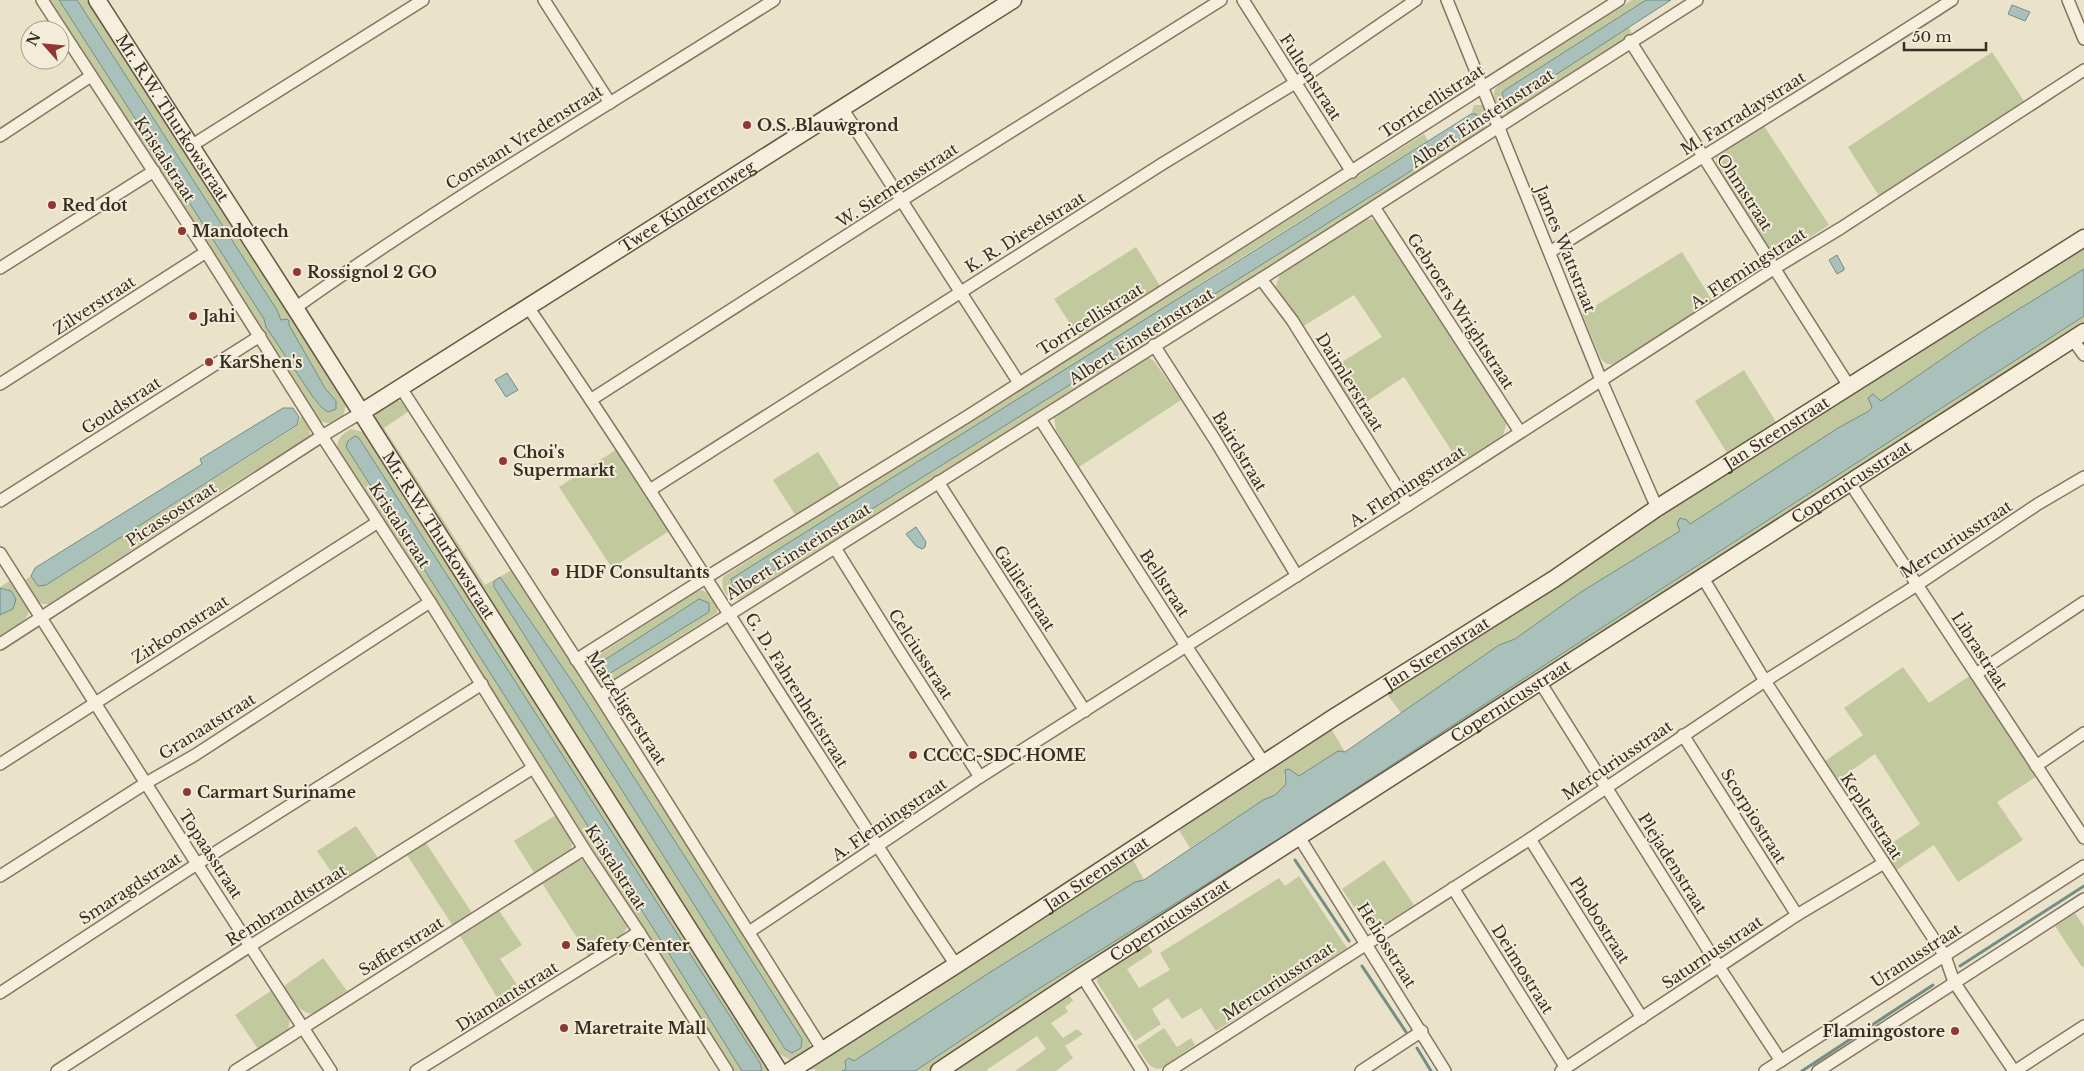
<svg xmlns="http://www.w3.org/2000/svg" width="2084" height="1071" viewBox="0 0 2084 1071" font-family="'Libre Baskerville',serif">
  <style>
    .green { fill: #c3c99e; fill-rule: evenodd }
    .water { fill: #aac0ba; stroke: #718e87 }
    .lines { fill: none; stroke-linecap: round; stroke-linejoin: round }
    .stream { stroke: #718e87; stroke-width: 3 }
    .street-casing { stroke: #867560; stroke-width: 14 }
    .secondary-casing { stroke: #685643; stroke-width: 19 }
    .street { stroke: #f6efdd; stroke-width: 11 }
    .secondary { stroke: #f6efdd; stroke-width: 16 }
    .poi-dot { fill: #903635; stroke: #f3ecd9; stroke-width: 2 }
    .labels { text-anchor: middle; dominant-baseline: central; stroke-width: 4; stroke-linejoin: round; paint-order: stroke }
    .street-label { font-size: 16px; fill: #382d22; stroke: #f3ecd9 }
    .poi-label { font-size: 16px; font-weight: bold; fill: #382d22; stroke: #f3ecd9; text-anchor: start }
  </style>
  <rect width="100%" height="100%" fill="#ebe2ca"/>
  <g class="green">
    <path d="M50,0H59L264,319L266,327L313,397L322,409L328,412L336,401L325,388L288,325L289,321L281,320L277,310L77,0H87L189,155L346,403L343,417C334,422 329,426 319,420L288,369Z"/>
    <path d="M1632,0H1646L1505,90L1601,44L1629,27L1632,34L1508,113C1500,111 1491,98 1495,89C1497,87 1499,85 1501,83Z"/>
    <path d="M1992,52L2024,101L1879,196L1848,147Z"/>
    <path d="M1474,105H1482L1488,115L1484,131L740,599C727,601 720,589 723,577L727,574L1424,134L1428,141L1220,271L1061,374L732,578L734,589L741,591L1403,176L1478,126L1480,121L1476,114H1471Z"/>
    <path d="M1762,123L1829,225L1775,260L1716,167V157L1719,150Z"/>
    <path d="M1370,219L1375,221L1381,227L1507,421L1503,436L1460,464L1404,377L1354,410L1329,370L1382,337L1354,295L1302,327L1275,289L1280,274L1285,270L1363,221Z"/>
    <path d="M2084,242V269L1980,333L1881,401L1870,411L1838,428L1680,531L1581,592L1515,639L1498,646L1401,713L1386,693Z"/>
    <path d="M1136,247L1160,286L1079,337L1054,299Z"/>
    <path d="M1682,252L1713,302L1613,364H1607L1601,359L1582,314Z"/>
    <path d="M2084,316V326L928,1071H915L1032,993L1280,838L1652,595Z"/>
    <path d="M1144,358H1149L1154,361L1181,400L1079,467L1056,430L1054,417L1060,411Z"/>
    <path d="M1744,370L1776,422L1727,453L1695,401Z"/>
    <path d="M394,399L403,402L409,411L384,428L485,585L494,580V587L785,1049L792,1053L801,1048L802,1039L576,687L500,577L511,570L585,681L810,1038C811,1054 806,1054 792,1061L778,1053L376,426C373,409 381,407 394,399Z"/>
    <path d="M302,415L309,427L310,435L306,439L222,491L56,600L50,604H42L36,599L25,580L31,576L38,586L46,585L297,426Z"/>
    <path d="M351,429L363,432L429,530L768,1068L767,1071H762L760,1063L359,438L346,447L660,939L742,1071H734L337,448C338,437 342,434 351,429Z"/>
    <path d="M617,449L669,531L612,568L559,487Z"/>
    <path d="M818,452L841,488L796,516L773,480Z"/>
    <path d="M11,580L29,612C25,624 11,630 0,637V615L13,609L15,599L11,591L0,587Z"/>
    <path d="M702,590C712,595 718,601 717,613L606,684H598L589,669L591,660L697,591ZM699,599L709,603V612L604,676L601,663Z"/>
    <path d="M1903,667L1929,703L1971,675L2037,776L1997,802L2023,840L1958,882L1934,845L1895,871L1882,850L1920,824L1875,754L1838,780L1825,761L1863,735L1844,708Z"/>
    <path d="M1330,727L1345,752H1337L1298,776L1289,769L1284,775L1286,784L1275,795L1263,800L1190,848L1177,827Z"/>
    <path d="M556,815C563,826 577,839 570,852L535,874L514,841Z"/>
    <path d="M356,826L378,858L339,883L317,851Z"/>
    <path d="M424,840L472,913L453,926L405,852Z"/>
    <path d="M1131,856L1144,880L1135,882L992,971L842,1071H817L814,1069L803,1071Z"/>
    <path d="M577,860H584L588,863L628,924C624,941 603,949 590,958L542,883Z"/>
    <path d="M1384,860L1414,905L1375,930H1369L1342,889Z"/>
    <path d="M1299,876L1347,948L1216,1031L1201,1008L1182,1019L1168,998L1152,1009L1161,1024L1135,1041L1097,982L1098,974L1146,942L1153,952L1127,969L1139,988L1170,970L1160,953L1279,878L1285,886Z"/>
    <path d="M498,909L522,945L500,959L521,991L501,1004L459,934Z"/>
    <path d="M2075,913L2084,927V966L2082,967L2055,926Z"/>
    <path d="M323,958L347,991L313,1014C298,1013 291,997 284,986Z"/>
    <path d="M272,990C279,1001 294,1015 288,1029L258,1049L235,1015Z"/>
    <path d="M1067,991L1073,1001L1065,1007L1068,1012L1051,1023L1063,1038L1077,1029L1083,1034L1065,1046L1073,1058L1056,1071H1015L1046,1049L1037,1036L988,1069L987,1071H946Z"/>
    <path d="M1164,1028L1177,1047L1191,1038L1195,1045L1160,1069C1147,1068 1144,1056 1137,1046Z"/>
  </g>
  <g class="water">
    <path d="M59,0H77L277,310L281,320L287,319L289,321V325L325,388L336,401V409L328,412L322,408L313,397L266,327L264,319Z"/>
    <path d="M1646,0H1671L1512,103L1505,101L1502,93L1505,90Z"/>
    <path d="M2012,5L2030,12L2025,21L2008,14Z"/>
    <path d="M1471,114H1476L1480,121L1478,126L1403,176L741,591L734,589L731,579C978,423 1226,270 1471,114Z"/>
    <path d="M1837,255L1844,268V270L1837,274L1829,260Z"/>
    <path d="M2084,269V316L1652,595L1280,838L1032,993L915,1071H842L846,1069L845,1061L849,1058L854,1061L992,971L1135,882L1144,880L1263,800L1275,795L1286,784L1285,770L1289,769L1299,776L1338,751L1345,752L1499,645L1515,639L1581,592L1680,531L1677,524L1680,518L1687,520L1690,524L1838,428L1869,411L1872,407L1868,398L1873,394L1881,401L1980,333Z"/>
    <path d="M507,373L518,390L506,397L495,380Z"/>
    <path d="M283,408H293L299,417L297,425L46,585L38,586L31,576L35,568L202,464L200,459Z"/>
    <path d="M355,436L359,438L760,1063L762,1071H742L660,939L346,447L348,441Z"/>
    <path d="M916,527L926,542L925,547L922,549L916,546L906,534Z"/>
    <path d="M500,577L576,687L802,1039L801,1048L792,1053L785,1049L494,587V581Z"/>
    <path d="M0,588L11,591L16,599L13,609L0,615Z"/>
    <path d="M699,599L709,603V612L604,677C599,671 598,669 600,663Z"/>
  </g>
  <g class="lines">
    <g class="stream">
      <path d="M1295,860L1349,941"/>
      <path d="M1362,966L1406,1032"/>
      <path d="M1960,966L2084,886"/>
      <path d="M1417,1048L1431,1071"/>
      <path d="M1802,1071L1933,985"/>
    </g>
    <defs>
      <g id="street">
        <path d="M42,0L206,252L322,436L430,602L584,849L639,932L727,1071"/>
        <path d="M544,0L610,103"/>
        <path d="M1243,0L1352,172"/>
        <path d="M1447,0L1601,380L1657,508"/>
        <path d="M2068,0L2084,39"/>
        <path d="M1630,41L1849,386"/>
        <path d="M842,108L1019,383"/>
        <path d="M0,136L91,76"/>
        <path d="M191,146L423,0"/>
        <path d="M1374,207L1520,432"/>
        <path d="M1550,252C1684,168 1819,86 1952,0"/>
        <path d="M0,268L154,171"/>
        <path d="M1261,279L1292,320L1408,505"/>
        <path d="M528,307C676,523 810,748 956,965"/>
        <path d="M295,308C450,198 614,102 774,0"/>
        <path d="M2073,340L2084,355"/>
        <path d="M1154,345L1215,440L1297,576"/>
        <path d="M0,384L206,252"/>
        <path d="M401,388L600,696L822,1049"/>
        <path d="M592,399L902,200L1221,0"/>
        <path d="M1040,419L1186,646L1264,763"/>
        <path d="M938,482L1085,711"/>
        <path d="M1850,483L2084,838"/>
        <path d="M650,490L1162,164L1295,83L1416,0"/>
        <path d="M0,501L260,336"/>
        <path d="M835,548L896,646L980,777"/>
        <path d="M0,553L197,864L331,1071"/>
        <path d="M1703,578L1765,681L1945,956L1954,982L2014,1071"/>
        <path d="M0,644L322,436L362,412"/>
        <path d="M576,660L707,577L968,416L1619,0"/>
        <path d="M1976,674L2084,602"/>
        <path d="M1540,682L1719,967L1781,1061"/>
        <path d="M600,696L1261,279L1697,0"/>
        <path d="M1683,735L1797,915"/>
        <path d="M0,764L378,522"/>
        <path d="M2036,766L2084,733"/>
        <path d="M1299,837L1445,1071"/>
        <path d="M1530,839L1642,1018"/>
        <path d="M0,876L146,783L195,755L430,602"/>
        <path d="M1453,888L1566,1068"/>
        <path d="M749,932L980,777L1408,505L1775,268L1841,228L2084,70"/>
        <path d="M1082,976L1142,1071"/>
        <path d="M0,993L197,864L482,684"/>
        <path d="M57,1071L250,946L533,768"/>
        <path d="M235,1071L584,849"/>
        <path d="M416,1071L639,932"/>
        <path d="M1169,1071L1530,839L1765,681L1917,585L2038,504L2084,477"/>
        <path d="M1361,1071L1422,1031"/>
        <path d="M1561,1071L1797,915L1884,863"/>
        <path d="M1765,1071L2084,866"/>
        <path d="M1818,1071L2084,899"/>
        <path d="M2015,1071L2084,1026"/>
      </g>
      <g id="secondary">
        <path id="s1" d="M97,0L295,308L779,1071"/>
        <path id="s2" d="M362,412L1013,0"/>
        <path id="s3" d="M790,1071L956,965L1333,718L1554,579L1657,508L2084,238"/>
        <path id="s4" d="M939,1071L1082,976L2084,332"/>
      </g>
    </defs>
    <use href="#street" class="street-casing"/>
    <use href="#secondary" class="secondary-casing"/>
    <use href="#street" class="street"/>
    <use href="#secondary" class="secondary"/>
  </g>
  <g class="poi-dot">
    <circle cx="747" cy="125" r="5"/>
    <circle cx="52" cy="205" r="5"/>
    <circle cx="182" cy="231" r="5"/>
    <circle cx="297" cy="272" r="5"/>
    <circle cx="193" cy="316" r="5"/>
    <circle cx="209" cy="362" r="5"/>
    <circle cx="503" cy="461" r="5"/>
    <circle cx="555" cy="572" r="5"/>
    <circle cx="913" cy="755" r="5"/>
    <circle cx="187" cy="792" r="5"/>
    <circle cx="566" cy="945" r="5"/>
    <circle cx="564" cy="1028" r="5"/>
    <circle cx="1955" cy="1031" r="5"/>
  </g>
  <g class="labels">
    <g class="street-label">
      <text transform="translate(1311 77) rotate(57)">Fultonstraat</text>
      <text transform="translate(1432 101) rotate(-33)">Torricellistraat</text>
      <text transform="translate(1743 113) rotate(-32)">M. Farradaystraat</text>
      <text stroke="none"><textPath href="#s1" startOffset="140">Mr. R.W. Thurkowstraat</textPath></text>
      <text transform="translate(1482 118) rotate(-33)">Albert Einsteinstraat</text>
      <text transform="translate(524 137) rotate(-32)">Constant Vredenstraat</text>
      <text transform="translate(165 159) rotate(57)">Kristalstraat</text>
      <text transform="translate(897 185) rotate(-33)">W. Siemensstraat</text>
      <text transform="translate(1745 192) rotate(57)">Ohmstraat</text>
      <text stroke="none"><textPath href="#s2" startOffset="385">Twee Kinderenweg</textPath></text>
      <text transform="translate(1025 232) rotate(-32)">K. R. Dieselstraat</text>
      <text transform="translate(1566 249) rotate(68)">James Wattstraat</text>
      <text transform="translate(1748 268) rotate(-33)">A. Flemingstraat</text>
      <text transform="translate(94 305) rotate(-33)">Zilverstraat</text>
      <text transform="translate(1461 311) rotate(57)">Gebroers Wrightstraat</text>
      <text transform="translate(1090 319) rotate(-32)">Torricellistraat</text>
      <text transform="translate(1141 336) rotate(-32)">Albert Einsteinstraat</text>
      <text transform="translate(1350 382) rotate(58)">Daimlerstraat</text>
      <text transform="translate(121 405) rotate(-33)">Goudstraat</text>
      <text stroke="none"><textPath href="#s3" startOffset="1175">Jan Steenstraat</textPath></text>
      <text transform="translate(1240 451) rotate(59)">Bairdstraat</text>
      <text stroke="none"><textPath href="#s4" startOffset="1086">Copernicusstraat</textPath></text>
      <text transform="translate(1407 486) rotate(-33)">A. Flemingstraat</text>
      <text transform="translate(171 514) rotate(-33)">Picassostraat</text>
      <text transform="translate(400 525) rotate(57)">Kristalstraat</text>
      <text stroke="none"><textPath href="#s1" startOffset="635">Mr. R.W. Thurkowstraat</textPath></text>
      <text transform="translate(1956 539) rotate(-33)">Mercuriusstraat</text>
      <text transform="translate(798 551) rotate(-32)">Albert Einsteinstraat</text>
      <text transform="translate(1165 583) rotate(57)">Bellstraat</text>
      <text transform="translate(1025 588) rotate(57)">Galileistraat</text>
      <text transform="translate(180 629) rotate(-33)">Zirkoonstraat</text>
      <text transform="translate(1980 651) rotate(57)">Librastraat</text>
      <text stroke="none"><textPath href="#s3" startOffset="770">Jan Steenstraat</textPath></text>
      <text transform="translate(921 654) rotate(57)">Celciusstraat</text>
      <text transform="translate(797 690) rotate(58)">G. D. Fahrenheitstraat</text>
      <text stroke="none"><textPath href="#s4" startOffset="681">Copernicusstraat</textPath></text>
      <text transform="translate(627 708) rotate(57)">Matzeligerstraat</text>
      <text transform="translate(207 726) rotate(-32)">Granaatstraat</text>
      <text transform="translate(1617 760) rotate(-34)">Mercuriusstraat</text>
      <text transform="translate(1754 816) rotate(58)">Scorpiostraat</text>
      <text transform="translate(1872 816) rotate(57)">Keplerstraat</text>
      <text transform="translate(889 819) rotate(-34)">A. Flemingstraat</text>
      <text transform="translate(211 854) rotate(57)">Topaasstraat</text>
      <text transform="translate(1673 863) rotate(58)">Plejadenstraat</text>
      <text transform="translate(616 867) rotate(57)">Kristalstraat</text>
      <text stroke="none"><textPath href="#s3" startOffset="365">Jan Steenstraat</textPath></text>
      <text transform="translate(130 888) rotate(-33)">Smaragdstraat</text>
      <text transform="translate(286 905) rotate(-32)">Rembrandtstraat</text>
      <text stroke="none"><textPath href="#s4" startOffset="276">Copernicusstraat</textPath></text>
      <text transform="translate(1600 920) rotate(58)">Phobostraat</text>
      <text transform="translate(1387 945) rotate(58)">Heliosstraat</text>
      <text transform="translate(401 946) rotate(-32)">Saffierstraat</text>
      <text transform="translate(1712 952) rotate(-34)">Saturnusstraat</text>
      <text transform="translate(1916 955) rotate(-33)">Uranusstraat</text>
      <text transform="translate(1523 969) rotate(58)">Deimostraat</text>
      <text transform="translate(1278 981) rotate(-33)">Mercuriusstraat</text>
      <text transform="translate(507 996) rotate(-32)">Diamantstraat</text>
    </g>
    <g class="poi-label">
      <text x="757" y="125">O.S. Blauwgrond</text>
      <text x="62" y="205">Red dot</text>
      <text x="192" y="231">Mandotech</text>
      <text x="307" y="272">Rossignol 2 GO</text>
      <text x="203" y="316">Jahi</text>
      <text x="219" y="362">KarShen's</text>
      <text x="513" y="452">Choi's<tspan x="513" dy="18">Supermarkt</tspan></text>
      <text x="565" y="572">HDF Consultants</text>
      <text x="923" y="755">CCCC-SDC HOME</text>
      <text x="197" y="792">Carmart Suriname</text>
      <text x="576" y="945">Safety Center</text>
      <text x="574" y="1028">Maretraite Mall</text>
      <text x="1945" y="1031" text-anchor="end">Flamingostore</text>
    </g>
  </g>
  <g transform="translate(45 45) rotate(297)"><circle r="24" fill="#f3ecd9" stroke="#a8a090"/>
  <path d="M0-4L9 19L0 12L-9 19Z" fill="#903635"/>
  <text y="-8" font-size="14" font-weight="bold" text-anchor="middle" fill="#382d22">N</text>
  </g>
  <path d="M1904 42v8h82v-8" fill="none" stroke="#382d22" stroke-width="2.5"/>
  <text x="1912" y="42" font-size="15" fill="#382d22" stroke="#f3ecd9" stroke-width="4" paint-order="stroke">50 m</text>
</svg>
